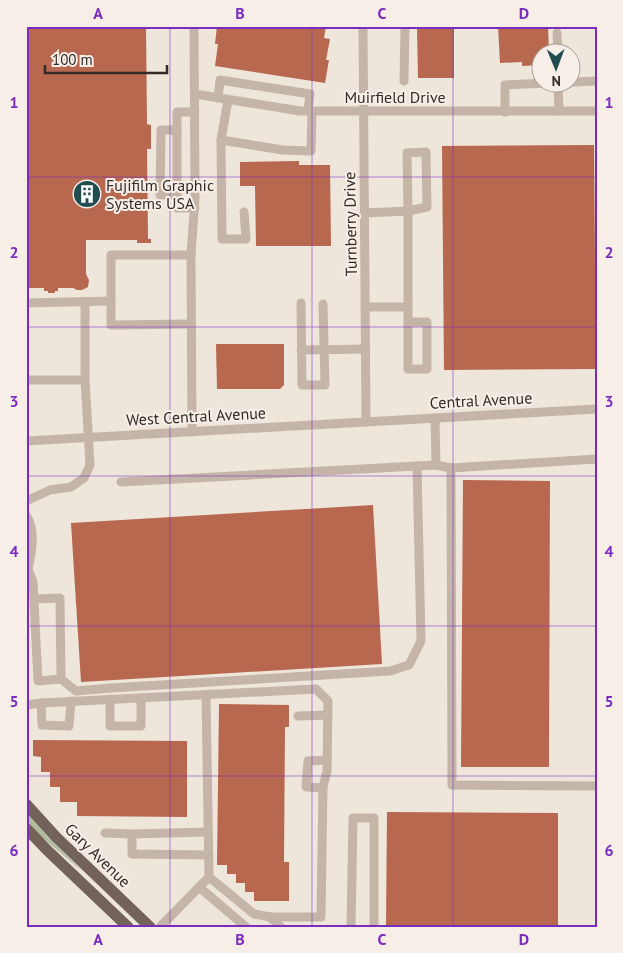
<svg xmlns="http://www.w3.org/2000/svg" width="623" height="953" viewBox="0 0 623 953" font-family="'PT Sans',sans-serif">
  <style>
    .green { fill: #b1bc9d }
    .building { fill: #b8684f }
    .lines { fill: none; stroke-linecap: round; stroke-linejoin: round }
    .minor { stroke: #c5b5a8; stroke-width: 9 }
    .major { stroke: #73625a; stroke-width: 11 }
    .grid { fill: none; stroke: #7b2cbf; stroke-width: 1; stroke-opacity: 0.55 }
    .labels { text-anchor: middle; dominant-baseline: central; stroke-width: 4; stroke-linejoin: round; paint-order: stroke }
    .street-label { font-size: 16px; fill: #332b27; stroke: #f7efe7 }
    .poi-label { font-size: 16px; fill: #332b27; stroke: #f7efe7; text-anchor: start }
    .neatline { fill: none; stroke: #7b2cbf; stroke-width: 2 }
    .grid-label { font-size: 16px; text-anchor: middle; font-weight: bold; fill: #7b2cbf }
  </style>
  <rect width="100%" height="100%" fill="#eee5db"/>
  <path class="green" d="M26,812L48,837L83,872L37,833L26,819Z"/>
  <g class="building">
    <path d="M26,26H146L147,124L151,125V149H147L148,239H151V243H137V240H86V274L89,280L88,287L82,290H77L73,288H58V291H55V293H48V291H44V288H26Z"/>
    <path d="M217,26H326L324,38L330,39L326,60H329L325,83L215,66L218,44H215Z"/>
    <path d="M498,26H548L549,52H540V65L522,66V62L500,63Z"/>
    <path d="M417,27H454V78H418Z"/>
    <path d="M594,145L596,369L444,370L442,146Z"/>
    <path d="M299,161V165H330L331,246H256L255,186H240V162Z"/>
    <path d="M216,344H284V385L280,389H217Z"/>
    <path d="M463,480L550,481L549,767H461Z"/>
    <path d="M373,505L382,664L81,682L71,523Z"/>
    <path d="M219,704L289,705V727H285L284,862H289V901H254V892H245V883H236V874H227V865H217Z"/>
    <path d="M33,740L187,741V817L77,816V802H60V787H50V772H41V757L33,756Z"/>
    <path d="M387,812L558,813V927H386Z"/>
  </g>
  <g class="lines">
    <g class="minor">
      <path d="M363,26L366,422"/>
      <path d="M557,33L558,52"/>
      <path d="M404,81L405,26"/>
      <path d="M558,82L559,111"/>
      <path d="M195,94L300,111H597"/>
      <path d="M218,98L220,80L310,94L308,111"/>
      <path d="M228,100L221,140L283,150L311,151L312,111"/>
      <path d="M505,112V85L597,81"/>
      <path d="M221,140L222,239H246L244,212"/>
      <path d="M426,152L427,207L408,211L407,153Z"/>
      <path d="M177,195H160L161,130H177"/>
      <path d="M195,208H177V112H195"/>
      <path d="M364,213L408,211V307"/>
      <path d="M191,255H111V325L191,324"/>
      <path d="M26,303L111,301"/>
      <path d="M301,303L302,385H325L323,304"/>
      <path d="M365,307H408V369H427V322H408"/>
      <path d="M301,350L366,349"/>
      <path d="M26,380H85V302"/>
      <path d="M435,418L436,465L451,468L597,459"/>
      <path d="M192,432L191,255L195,198L194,26"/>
      <path d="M26,441L597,409"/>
      <path d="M451,468L452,785L597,786"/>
      <path d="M121,482L436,465"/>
      <path d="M26,501L50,490L71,487L84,478L90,465L85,380"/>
      <path d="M26,515C36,529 32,552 28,569"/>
      <path d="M26,567L28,569L33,582L38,681L61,679L60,598L34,599"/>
      <path d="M61,679L76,691L111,688L390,671L409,665L421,641L417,466"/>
      <path d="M206,695L209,877"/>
      <path d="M110,699V726H141V698"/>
      <path d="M41,703L42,725L69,726L71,701"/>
      <path d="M26,705L41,703L316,689L328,701L327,771L323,787L321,917H270L254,914L209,877L160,927"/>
      <path d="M298,716L328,715"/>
      <path d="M323,788L306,787L308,761L327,760"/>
      <path d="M208,832L132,834V854L209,855"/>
      <path d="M105,833L132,834"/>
      <path d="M199,887L246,927"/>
      <path d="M270,917L281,927"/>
      <path d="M351,927L353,818H374V927"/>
    </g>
    <g class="major">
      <path d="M26,804L56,837L150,927"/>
      <path d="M26,828L47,850L128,927"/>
    </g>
  </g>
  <path class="grid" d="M170,26V927M312,26V927M453,26V927M26,177H597M26,327H597M26,476H597M26,626H597M26,776H597"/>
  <defs>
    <symbol id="building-disc" viewBox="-11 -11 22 22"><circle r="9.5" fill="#224d50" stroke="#f7efe7"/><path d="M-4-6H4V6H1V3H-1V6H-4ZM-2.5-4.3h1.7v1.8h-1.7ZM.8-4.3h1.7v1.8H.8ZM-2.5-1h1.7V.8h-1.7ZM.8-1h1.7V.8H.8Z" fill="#fff"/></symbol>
  </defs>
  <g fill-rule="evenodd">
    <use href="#building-disc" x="71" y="178" width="32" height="32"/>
  </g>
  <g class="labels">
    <g class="street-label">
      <text x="395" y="97">Muirfield Drive</text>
      <text transform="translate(350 224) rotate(-91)">Turnberry Drive</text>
      <text transform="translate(481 400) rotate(-3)">Central Avenue</text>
      <text transform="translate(196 416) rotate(-3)">West Central Avenue</text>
      <text transform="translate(98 855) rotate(44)">Gary Avenue</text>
    </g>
    <g class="poi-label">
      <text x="106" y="185">Fujifilm Graphic<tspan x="106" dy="18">Systems USA</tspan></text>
    </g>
  </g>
  <rect width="623" height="953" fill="none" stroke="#f7efe7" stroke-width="55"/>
  <g transform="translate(556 68) rotate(179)"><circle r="24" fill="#f7efe7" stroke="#a9a19a"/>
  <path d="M0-4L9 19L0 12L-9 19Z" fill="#224d50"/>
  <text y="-8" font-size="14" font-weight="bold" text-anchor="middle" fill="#332b27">N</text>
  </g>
  <path d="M45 65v8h122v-8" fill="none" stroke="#332b27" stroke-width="2.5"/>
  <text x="52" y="65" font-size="15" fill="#332b27" stroke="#f7efe7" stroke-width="4" paint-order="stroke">100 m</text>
  <rect x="28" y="28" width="568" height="898" class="neatline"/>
  <g class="grid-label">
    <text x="98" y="19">A</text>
    <text x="240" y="19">B</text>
    <text x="382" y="19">C</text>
    <text x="524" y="19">D</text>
    <text x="14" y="108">1</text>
    <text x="609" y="108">1</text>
    <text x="14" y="258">2</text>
    <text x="609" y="258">2</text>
    <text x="14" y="407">3</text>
    <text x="609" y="407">3</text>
    <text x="14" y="557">4</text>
    <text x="609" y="557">4</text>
    <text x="14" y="707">5</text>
    <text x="609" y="707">5</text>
    <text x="14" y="856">6</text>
    <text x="609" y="856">6</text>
    <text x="98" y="945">A</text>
    <text x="240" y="945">B</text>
    <text x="382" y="945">C</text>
    <text x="524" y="945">D</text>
  </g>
</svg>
